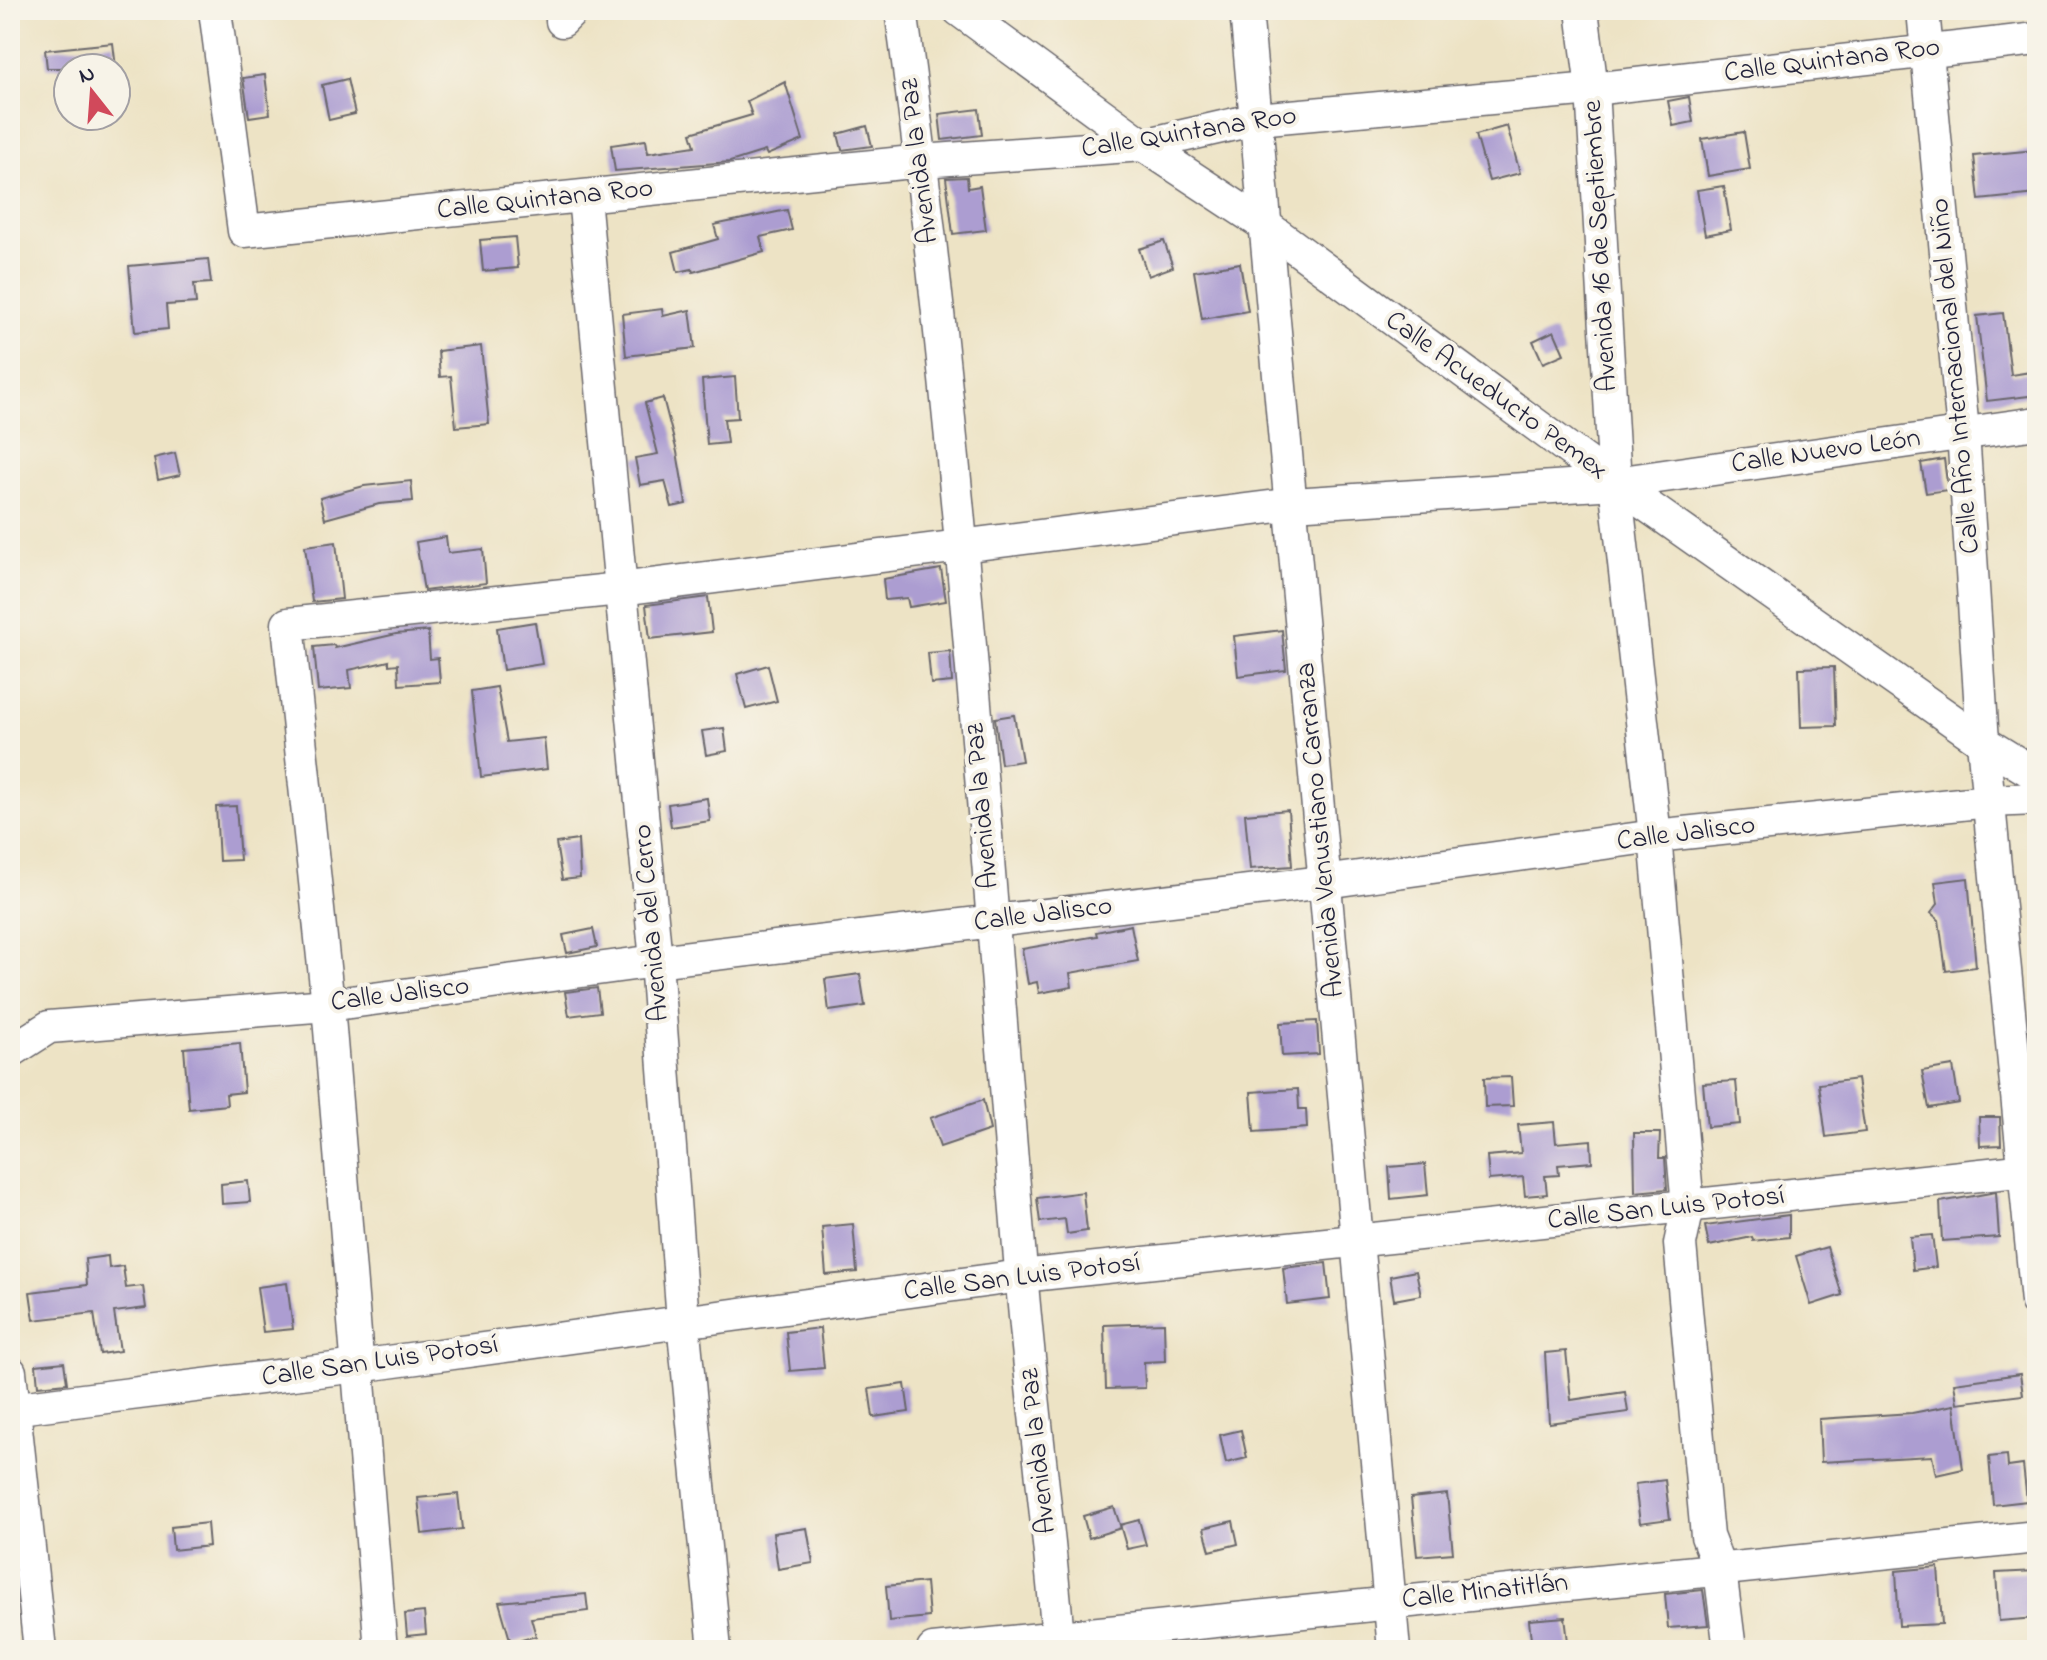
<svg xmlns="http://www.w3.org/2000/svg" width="2047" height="1660" viewBox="0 0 2047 1660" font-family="'Indie Flower',sans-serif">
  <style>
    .building { fill: #ac9dd1 }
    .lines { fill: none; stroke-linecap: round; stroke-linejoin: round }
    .minor-casing { stroke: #69666b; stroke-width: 35 }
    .minor { stroke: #fff; stroke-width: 32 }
    .labels { text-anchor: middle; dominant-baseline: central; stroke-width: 8; stroke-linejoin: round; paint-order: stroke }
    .street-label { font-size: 28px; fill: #22223b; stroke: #f7f3e8 }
  </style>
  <rect width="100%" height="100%" fill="#f7f3e8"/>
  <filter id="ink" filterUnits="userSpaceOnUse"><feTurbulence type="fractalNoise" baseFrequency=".0125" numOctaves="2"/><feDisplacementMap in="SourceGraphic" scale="16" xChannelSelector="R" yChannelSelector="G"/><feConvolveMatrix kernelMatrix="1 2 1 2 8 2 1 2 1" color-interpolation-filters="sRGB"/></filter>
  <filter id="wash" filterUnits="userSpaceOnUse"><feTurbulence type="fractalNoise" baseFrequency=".006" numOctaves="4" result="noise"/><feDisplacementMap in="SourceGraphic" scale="32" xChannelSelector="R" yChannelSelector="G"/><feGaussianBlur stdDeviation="1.8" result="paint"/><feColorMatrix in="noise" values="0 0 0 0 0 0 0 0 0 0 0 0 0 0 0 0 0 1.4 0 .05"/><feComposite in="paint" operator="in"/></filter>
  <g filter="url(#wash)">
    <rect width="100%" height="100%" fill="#ede3c5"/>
    <g id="blocks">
      <g class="building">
        <path d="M113,43L116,68H47L45,50Z"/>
        <path d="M265,75L270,114L249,117L243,78Z"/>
        <path d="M347,79L355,114L329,120L322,85Z"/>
        <path d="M785,82L803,140L767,155L765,151L730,162L615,171L611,145L646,140L648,153L695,146L691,133L752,115L747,101Z"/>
        <path d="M1689,97L1693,122L1673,126L1668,101Z"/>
        <path d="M979,109L982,135L942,140L939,114Z"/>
        <path d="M867,126L872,146L842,150L838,134Z"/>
        <path d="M1507,126L1520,173L1489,181L1476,135Z"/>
        <path d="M1744,132L1750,169L1708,176L1702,139Z"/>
        <path d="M2035,150L2037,194L1979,200L1974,156Z"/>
        <path d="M967,177L968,188L980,186L986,230L953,234L946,178Z"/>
        <path d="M1724,186L1731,230L1705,235L1697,190Z"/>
        <path d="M787,210L792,230L760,237L764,252L693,272L692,269L678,272L673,252L718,239L714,225Z"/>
        <path d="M515,237L518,268L483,271L480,240Z"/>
        <path d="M1164,241L1173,267L1148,276L1139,249Z"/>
        <path d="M208,259L211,283L194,284L196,303L166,305L168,329L135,332L129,266Z"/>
        <path d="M1240,263L1248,311L1202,319L1194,271Z"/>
        <path d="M662,309L663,316L690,310L695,348L626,356L622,314Z"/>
        <path d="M2003,313L2011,375L2037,371V395L1987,401L1977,316Z"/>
        <path d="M1554,331L1564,354L1543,363L1533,341Z"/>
        <path d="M481,346L489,424L456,427L451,376L440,377L438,351Z"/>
        <path d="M735,377L738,418L724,419L727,443L707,445L702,380Z"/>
        <path d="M663,398L677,452L686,504L672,507L665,481L640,485L635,458L658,454L645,403Z"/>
        <path d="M175,453L180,475L158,480L154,458Z"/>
        <path d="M1944,459L1948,490L1926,493L1921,463Z"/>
        <path d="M411,481L413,501L379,504L325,519L320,498L364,486Z"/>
        <path d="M446,537L448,553L483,549L486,583L424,591L416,542Z"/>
        <path d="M336,542L342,599L312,602L305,546Z"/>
        <path d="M941,569L946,601L909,607L907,598L885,600L883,579Z"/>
        <path d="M708,597L712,632L650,639L646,605Z"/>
        <path d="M535,622L542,664L503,670L497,628Z"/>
        <path d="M1282,630L1286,670L1238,676L1234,636Z"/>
        <path d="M428,631L430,659L438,658L440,682L399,685L398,664L389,665V661L349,670L351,688L318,691L314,647L334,645L335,648L396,634Z"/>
        <path d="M950,651L952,682L931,684L928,653Z"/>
        <path d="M768,665L777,701L746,709L737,674Z"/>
        <path d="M1834,667L1836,726L1801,727L1799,668Z"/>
        <path d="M497,687L507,742L544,738L547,769L481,777L472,691Z"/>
        <path d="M1014,715L1022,761L1001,764L995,718Z"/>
        <path d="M724,728L727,751L706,755L702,731Z"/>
        <path d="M707,798L710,821L671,827L668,804Z"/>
        <path d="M236,806L240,860L219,861L216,807Z"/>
        <path d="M1288,810L1292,866L1250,869L1245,814Z"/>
        <path d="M578,840L580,878L562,880L556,843Z"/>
        <path d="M1968,878L1976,967L1946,971L1939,920L1931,913L1938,904L1935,882Z"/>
        <path d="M1131,925L1138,961L1070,973L1072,987L1039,993L1037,982L1028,984L1022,949L1097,936L1096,932Z"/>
        <path d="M593,929L597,947L567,953L563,935Z"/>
        <path d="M860,974L865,1006L829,1011L825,979Z"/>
        <path d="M597,988L600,1012L569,1016L565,992Z"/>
        <path d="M1317,1021L1319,1054L1282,1056L1280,1023Z"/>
        <path d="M240,1043L244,1092L226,1094L227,1105L189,1109L184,1048Z"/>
        <path d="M1953,1066L1959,1103L1929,1108L1922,1071Z"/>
        <path d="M1511,1077L1513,1106L1485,1107L1484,1078Z"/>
        <path d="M1857,1079L1865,1132L1826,1137L1819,1084Z"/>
        <path d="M1736,1081L1740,1124L1707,1127L1703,1083Z"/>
        <path d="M1298,1089L1299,1109H1306L1307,1128L1254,1132L1251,1092Z"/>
        <path d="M983,1100L990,1130L940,1147L930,1118Z"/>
        <path d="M1979,1117H2000L2001,1145L1980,1146Z"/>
        <path d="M1554,1122L1556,1143L1591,1140L1592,1162L1558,1165L1559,1175L1545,1176L1547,1194L1525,1196L1523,1177L1489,1180L1487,1156L1521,1153L1518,1125Z"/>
        <path d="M1634,1133H1660L1659,1158H1665L1667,1189L1635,1192Z"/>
        <path d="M1425,1164L1428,1195L1391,1199L1389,1167Z"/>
        <path d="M248,1181L250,1202L222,1204L221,1184Z"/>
        <path d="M1083,1192L1087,1231L1067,1234L1065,1219L1040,1222L1037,1198Z"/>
        <path d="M1996,1192L1999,1237L1942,1241L1940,1202Z"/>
        <path d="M1789,1215V1237L1753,1241L1752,1237L1709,1246L1705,1226Z"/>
        <path d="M853,1224L857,1272L826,1275L822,1227Z"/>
        <path d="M1932,1235L1936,1267L1913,1270L1910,1237Z"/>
        <path d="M1827,1247L1842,1295L1811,1305L1796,1256Z"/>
        <path d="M108,1256L109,1268L123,1266L126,1288L143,1286L146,1308L114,1312L120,1351L100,1354L94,1313L34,1320L30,1292L87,1285L85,1259Z"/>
        <path d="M1326,1263L1330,1299L1287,1304L1283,1268Z"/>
        <path d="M1416,1271L1421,1295L1394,1300L1390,1276Z"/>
        <path d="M287,1283L293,1329L263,1332L257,1287Z"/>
        <path d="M1164,1323L1165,1361L1144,1362L1145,1388L1106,1389L1104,1325Z"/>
        <path d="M820,1328L824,1368L790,1371L786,1332Z"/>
        <path d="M1566,1351L1571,1400L1625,1392L1628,1412L1549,1423L1545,1353Z"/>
        <path d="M64,1362L67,1383L38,1386L36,1365Z"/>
        <path d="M2020,1374L2023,1395L1957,1403L1954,1383Z"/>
        <path d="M905,1384L909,1412L873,1417L869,1389Z"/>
        <path d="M1954,1405L1963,1469L1936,1475L1932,1456L1821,1462L1819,1419L1912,1413Z"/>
        <path d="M1241,1430L1247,1458L1226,1463L1220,1435Z"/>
        <path d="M2007,1455L2008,1467L2023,1465L2027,1501L1993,1505L1989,1457Z"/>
        <path d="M1665,1480L1670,1519L1640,1523L1635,1484Z"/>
        <path d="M458,1494L462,1529L422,1534L418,1498Z"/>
        <path d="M1447,1494L1453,1553L1417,1556L1411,1498Z"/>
        <path d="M1114,1507L1121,1528L1089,1538L1083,1516Z"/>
        <path d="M1139,1520L1146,1545L1127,1549L1120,1525Z"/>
        <path d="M1233,1521L1238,1544L1210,1551L1204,1528Z"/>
        <path d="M207,1523L209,1546L173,1550L171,1527Z"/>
        <path d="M807,1528L813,1563L778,1569L773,1533Z"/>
        <path d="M1938,1567L1942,1624L1899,1626L1896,1571Z"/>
        <path d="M2037,1571V1618L1999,1621L1996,1573Z"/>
        <path d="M926,1582L929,1617L889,1621L886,1586Z"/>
        <path d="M1703,1590L1708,1625L1668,1628L1665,1594Z"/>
        <path d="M586,1594L588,1611L531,1618L536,1636L511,1643L499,1602Z"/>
        <path d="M424,1612L426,1634L407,1636L405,1614Z"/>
        <path d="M1565,1617L1569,1650H1532L1529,1620Z"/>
      </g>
    </g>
  </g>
  <g filter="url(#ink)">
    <use href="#blocks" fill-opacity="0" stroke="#69666b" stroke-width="2"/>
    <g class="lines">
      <defs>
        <g id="minor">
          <path d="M215,10L244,231L922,161L1143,145L1257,119L1592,89L2037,39"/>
          <path d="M901,10C959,428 986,851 1021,1271C1031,1397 1049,1523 1059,1650"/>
          <path d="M959,10L1143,145L1266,226L1615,483L1983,742L2037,775"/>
          <path d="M1246,10L1394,1650"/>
          <path d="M1582,10L1592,89L1615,483L1655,836L1688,1207L1680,1244L1707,1536L1720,1570L1730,1650"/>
          <path d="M1923,10L1963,432L1983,742L2037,1302"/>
          <path d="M562,21L573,10"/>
          <path d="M584,197L656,961L683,1321L715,1650"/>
          <path d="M10,1052L49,1027L328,1005L656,961L1324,882L1655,836L1989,801L2037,799"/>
          <path d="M10,1372L40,1650"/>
          <path d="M10,1409L358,1366L1021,1276L2037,1169"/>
          <path d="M381,1650L328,1005L288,624L620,589L1293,504L1615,483L2037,423"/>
          <path d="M933,1650L2037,1537"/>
        </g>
      </defs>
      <use href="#minor" class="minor-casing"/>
      <use href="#minor" class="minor"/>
    </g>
  </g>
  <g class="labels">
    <g class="street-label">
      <text transform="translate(1832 61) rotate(-7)">Calle Quintana Roo</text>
      <text transform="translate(1189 133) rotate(-9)">Calle Quintana Roo</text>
      <text transform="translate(920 161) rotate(-97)">Avenida la Paz</text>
      <text transform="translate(545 200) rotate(-6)">Calle Quintana Roo</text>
      <text transform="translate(1601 246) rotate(-93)">Avenida 16 de Septiembre</text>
      <text transform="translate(1956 376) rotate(-95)">Calle Año Internacional del Niño</text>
      <text transform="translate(1496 396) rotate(36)">Calle Acueducto Pemex</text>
      <text transform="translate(1826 452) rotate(-8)">Calle Nuevo León</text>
      <text transform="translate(983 806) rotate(-95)">Avenida la Paz</text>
      <text transform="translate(1321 830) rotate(-95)">Avenida Venustiano Carranza</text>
      <text transform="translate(1686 834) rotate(-7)">Calle Jalisco</text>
      <text transform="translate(1043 915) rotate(-7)">Calle Jalisco</text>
      <text transform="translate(652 923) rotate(-95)">Avenida del Cerro</text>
      <text transform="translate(400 995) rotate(-7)">Calle Jalisco</text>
      <text transform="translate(1666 1209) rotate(-6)">Calle San Luis Potosí</text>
      <text transform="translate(1022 1278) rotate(-7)">Calle San Luis Potosí</text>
      <text transform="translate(380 1362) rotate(-8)">Calle San Luis Potosí</text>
      <text transform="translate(1039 1451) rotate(-96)">Avenida la Paz</text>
      <text transform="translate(1485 1592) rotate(-6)">Calle Minatitlán</text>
    </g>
  </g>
  <rect width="2047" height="1660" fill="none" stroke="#f7f3e8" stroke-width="40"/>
  <g transform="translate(92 92) rotate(343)"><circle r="38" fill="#f7f3e8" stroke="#a29fa3" stroke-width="2"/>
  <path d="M0-6L14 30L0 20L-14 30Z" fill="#d1495b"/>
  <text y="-12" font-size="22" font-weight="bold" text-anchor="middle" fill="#22223b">N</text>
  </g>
</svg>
